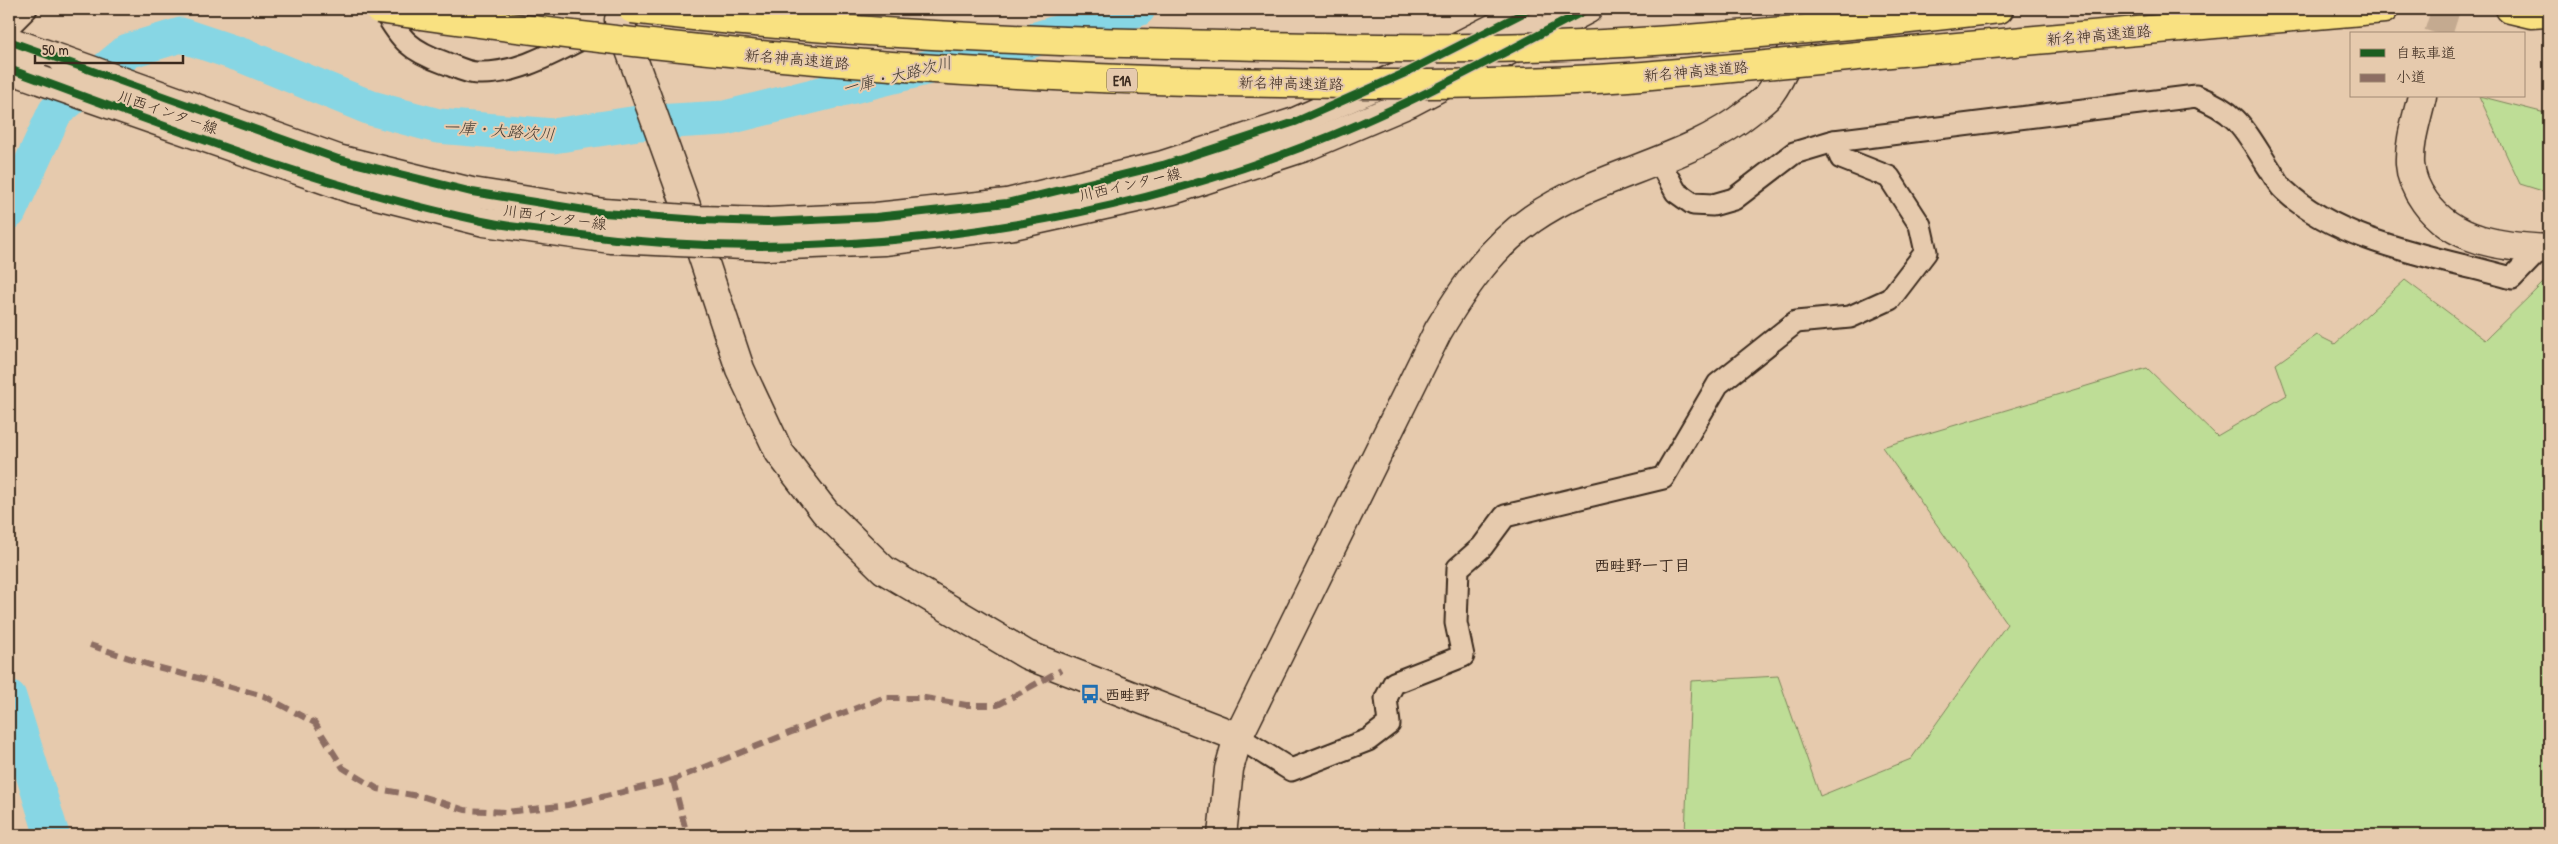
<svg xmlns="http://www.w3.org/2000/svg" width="2558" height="844" viewBox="0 0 2558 844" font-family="'Patrick Hand','Klee One',sans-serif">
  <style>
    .green { fill: #bedd96; stroke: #7c845a }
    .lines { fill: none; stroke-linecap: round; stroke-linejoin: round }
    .river { stroke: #87d6e4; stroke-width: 35 }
    .tertiary-tunnel { stroke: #c4aa90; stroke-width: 28; stroke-dasharray: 28 14; stroke-linecap: butt }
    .minor-casing { stroke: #3b2a1e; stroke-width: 25 }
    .tertiary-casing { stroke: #3b2a1e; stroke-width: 31 }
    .secondary-casing { stroke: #3b2a1e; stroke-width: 31 }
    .motorway-casing { stroke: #3b2a1e; stroke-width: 31 }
    .minor { stroke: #e6caad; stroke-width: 21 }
    .tertiary { stroke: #e6caad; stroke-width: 28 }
    .secondary { stroke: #e6caad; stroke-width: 28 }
    .motorway { stroke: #f9e181; stroke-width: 28 }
    .secondary-bridge-casing { stroke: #3b2a1e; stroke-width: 31; stroke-linecap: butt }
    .motorway-bridge-casing { stroke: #3b2a1e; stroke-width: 31; stroke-linecap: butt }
    .secondary-bridge { stroke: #e6caad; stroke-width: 28 }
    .motorway-bridge { stroke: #f9e181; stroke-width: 28 }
    .quiet { stroke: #8d6e63; stroke-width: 6; stroke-dasharray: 12 6; stroke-linecap: butt }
    .cycleway-casing { stroke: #e6caad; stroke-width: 11 }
    .cycleway { stroke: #1b5e20; stroke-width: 8 }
    .labels { text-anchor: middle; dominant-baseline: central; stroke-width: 4; stroke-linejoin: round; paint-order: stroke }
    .shield { fill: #e6caad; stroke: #6e5a49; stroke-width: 1 }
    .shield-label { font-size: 14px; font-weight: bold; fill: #3b2a1e }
    .street-label { font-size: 15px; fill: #3b2a1e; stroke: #e6caad }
    .poi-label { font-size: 15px; font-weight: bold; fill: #3b2a1e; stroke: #e6caad; text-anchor: start }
    .water-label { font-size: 16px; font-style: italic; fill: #433b32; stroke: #e6caad }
    .neighbourhood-label { font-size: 16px; font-weight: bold; fill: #3b2a1e; stroke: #e6caad }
  </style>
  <rect width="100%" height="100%" fill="#e6caad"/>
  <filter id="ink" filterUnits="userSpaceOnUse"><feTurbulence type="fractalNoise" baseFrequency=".02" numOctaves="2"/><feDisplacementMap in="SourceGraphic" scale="10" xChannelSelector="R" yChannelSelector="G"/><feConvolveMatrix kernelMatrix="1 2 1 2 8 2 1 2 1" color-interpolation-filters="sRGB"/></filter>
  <g filter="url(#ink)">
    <g class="green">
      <path d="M2479,96L2549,114V193L2520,184Z"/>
      <path d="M2405,280L2485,340L2543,283L2549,282V835H1685L1691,681L1778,676L1820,796L1911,759L2007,624L1882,447L2147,368L2217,436L2287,395L2276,364L2317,335L2335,344Z"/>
    </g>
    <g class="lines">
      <g class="river">
        <path d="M9,212L55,112L128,51L181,35L244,56L371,108L438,126L553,136L638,123L725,118L1002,49L1138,9"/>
        <path d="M9,697L52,835"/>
      </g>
      <path class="tertiary-tunnel" d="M2438,34L2446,9"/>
      <defs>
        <g id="minor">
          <path d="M383,9C401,40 409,50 445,63C454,66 467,73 477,73C517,75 555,52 589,35"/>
          <path d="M11,24L26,9"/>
          <path d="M1659,161L1676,192L1693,204L1713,205L1734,199L1794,153L1834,141L2196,96C2240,113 2245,131 2269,168C2274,175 2278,185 2284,190C2339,243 2440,258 2512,278L2540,249"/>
          <path d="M1238,737L1291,770L1368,740L1389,724L1386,698L1394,683L1463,656L1456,623L1458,568L1482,547L1505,516L1663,478L1718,384L1796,322L1850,317L1890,299L1926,252L1920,225L1889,177L1841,158L1834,141"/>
        </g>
        <g id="tertiary">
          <path d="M625,9L619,20L683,197L740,369L779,452L825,512L884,570L1027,655L1238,737"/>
          <path d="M2422,96C2417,118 2409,141 2410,164C2411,179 2417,191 2425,202C2453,242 2504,247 2549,249"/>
          <path d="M1222,835L1229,769L1238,737L1438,331C1463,289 1491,247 1532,219C1599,172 1686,163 1749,112C1755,107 1764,101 1769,95C1787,71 1798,36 1808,9"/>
        </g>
        <g id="secondary">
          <path d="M9,41L63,60"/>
          <path d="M9,69L40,80"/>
          <path d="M768,222L876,217L1007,203L1163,165L1295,122L1405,73L1531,9"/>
          <path d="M766,246L884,241L1013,225L1173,190L1305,147L1409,103L1588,9"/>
        </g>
        <g id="motorway">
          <path d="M2510,9L2531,14L2549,13"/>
          <path d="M1882,22L1999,9"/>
          <path d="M1868,55L2384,9"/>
        </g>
      </defs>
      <use href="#minor" class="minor-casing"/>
      <use href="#tertiary" class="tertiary-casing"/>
      <use href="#secondary" class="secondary-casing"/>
      <use href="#motorway" class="motorway-casing"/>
      <use href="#minor" class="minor"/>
      <use href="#tertiary" class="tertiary"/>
      <use href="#secondary" class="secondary"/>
      <use href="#motorway" class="motorway"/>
      <defs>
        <g id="secondary-bridge">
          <path d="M63,60L338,159L472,192L604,213L700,220L768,222"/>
          <path d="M40,80L352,189L484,222L611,239L766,246"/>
        </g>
        <g id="motorway-bridge">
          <path d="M378,9C658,50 940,76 1223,82C1358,85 1494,86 1628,77C1708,71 1788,63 1868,55"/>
          <path d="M632,9C828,33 1025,42 1222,45C1306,47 1390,49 1474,48C1610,47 1746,35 1882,22"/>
        </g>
      </defs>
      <use href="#secondary-bridge" class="secondary-bridge-casing"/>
      <use href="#motorway-bridge" class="motorway-bridge-casing"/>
      <use href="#secondary-bridge" class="secondary-bridge"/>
      <use href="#motorway-bridge" class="motorway-bridge"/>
      <g class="quiet">
        <path d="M90,645L150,665L264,696L315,723L343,768L378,789L424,797L465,810L506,812L568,805L673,780L789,733L883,698H925L966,705H998L1061,670"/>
        <path d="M673,780L687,835"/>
      </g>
      <defs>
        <g id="cycleway">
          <path d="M9,41L338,159L472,192L604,213L700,220L768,222L876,217L1007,203L1163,165L1295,122L1405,73L1531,9"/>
          <path d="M9,69C163,125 321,188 482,221C509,227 537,229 564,233C810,266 1073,235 1305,146C1404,109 1495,57 1588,9"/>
        </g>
      </defs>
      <use href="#cycleway" class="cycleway-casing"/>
      <use href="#cycleway" class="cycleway"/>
    </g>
  </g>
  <defs>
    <symbol id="bus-bare" viewBox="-9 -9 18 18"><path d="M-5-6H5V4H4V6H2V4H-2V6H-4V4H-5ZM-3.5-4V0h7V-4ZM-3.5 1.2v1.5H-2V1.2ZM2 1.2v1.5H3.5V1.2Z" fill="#1f6fb2" stroke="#e6caad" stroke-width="2.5" paint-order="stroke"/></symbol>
  </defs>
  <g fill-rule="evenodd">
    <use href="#bus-bare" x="1076" y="680" width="28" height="28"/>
  </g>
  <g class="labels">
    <rect class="shield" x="1107" y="68.5" width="30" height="23" rx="4"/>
    <g class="shield-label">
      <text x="1122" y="80">E1A</text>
    </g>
    <g class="street-label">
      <text transform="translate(2099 35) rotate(-5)">新名神高速道路</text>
      <text transform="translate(797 59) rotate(5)">新名神高速道路</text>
      <text transform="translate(1696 71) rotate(-5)">新名神高速道路</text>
      <text transform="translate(1291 83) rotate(1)">新名神高速道路</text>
      <text transform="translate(168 112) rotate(19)">川西インター線</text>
      <text transform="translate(1130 184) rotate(-13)">川西インター線</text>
      <text transform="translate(555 217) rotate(8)">川西インター線</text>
    </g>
    <g class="poi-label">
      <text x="1105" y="694">西畦野</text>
    </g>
    <g class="water-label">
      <text transform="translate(897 75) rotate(-14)">一庫・大路次川</text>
      <text transform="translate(499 130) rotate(4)">一庫・大路次川</text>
    </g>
    <g class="neighbourhood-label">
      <text x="1642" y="565">西畦野一丁目</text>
    </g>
  </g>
  <rect width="2558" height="844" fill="none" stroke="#e6caad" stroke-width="30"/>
  <rect x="15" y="15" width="2528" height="814" fill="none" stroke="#3b2a1e" stroke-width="2" filter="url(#ink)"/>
  <rect x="2350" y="32" width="175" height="65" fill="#e6caad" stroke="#a28a74"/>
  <rect x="2360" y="49" width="25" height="8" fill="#1b5e20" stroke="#a28a74"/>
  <text x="2396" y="58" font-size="15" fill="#3b2a1e">自転車道</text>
  <rect x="2360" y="74" width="25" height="8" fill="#8d6e63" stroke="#a28a74"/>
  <text x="2396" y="82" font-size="15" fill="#3b2a1e">小道</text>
  <path d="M35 55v8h148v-8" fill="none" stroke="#3b2a1e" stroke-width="2.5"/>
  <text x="42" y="55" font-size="15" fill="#3b2a1e" stroke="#e6caad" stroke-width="4" paint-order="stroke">50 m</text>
</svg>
